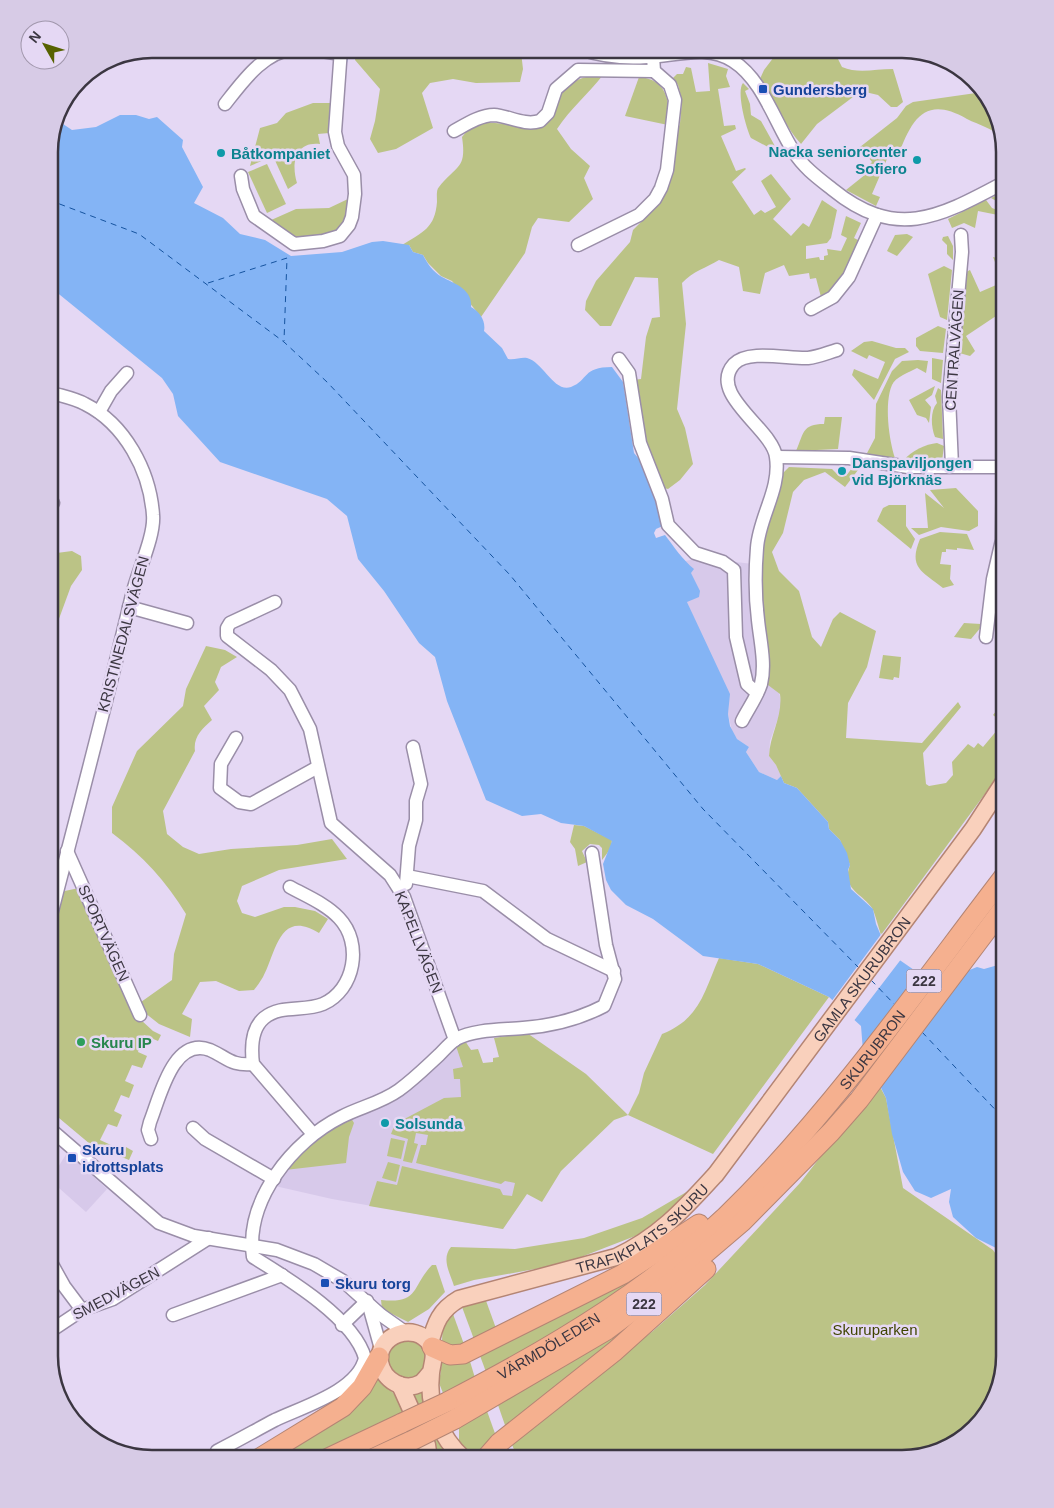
<svg xmlns="http://www.w3.org/2000/svg" width="1054" height="1508" viewBox="0 0 1054 1508" font-family="Helvetica,sans-serif">
  <style>
    .built { fill: #d7c9ea }
    .green { fill: #bbc386 }
    .water { fill: #84b4f5 }
    .pier { fill: #e5d8f4 }
    .lines { fill: none; stroke-linecap: round; stroke-linejoin: round }
    .stream { stroke: #84b4f5; stroke-width: 2.5 }
    .ferry { stroke: #15539f; stroke-width: 1; stroke-dasharray: 6 5; stroke-linecap: butt }
    .minor-casing { stroke: #9a8ea8; stroke-width: 15 }
    .major-casing { stroke: #b48574; stroke-width: 19 }
    .highway-casing { stroke: #b48574; stroke-width: 21 }
    .minor { stroke: #fff; stroke-width: 12 }
    .major { stroke: #f9d0bc; stroke-width: 16 }
    .highway { stroke: #f5b08f; stroke-width: 19 }
    .highway-bridge-casing { stroke: #b48574; stroke-width: 21; stroke-linecap: butt }
    .highway-bridge { stroke: #f5b08f; stroke-width: 19 }
    .transit-dot { fill: #1a4fb4; stroke: #e5d8f4; stroke-width: 2 }
    .culture-dot { fill: #0f9aa8; stroke: #e5d8f4; stroke-width: 2 }
    .leisure-dot { fill: #2e9e5b; stroke: #e5d8f4; stroke-width: 2 }
    .labels { text-anchor: middle; dominant-baseline: central; stroke-width: 5; stroke-linejoin: round; paint-order: stroke }
    .shield { fill: #e5d8f4; stroke: #6e6777; stroke-width: 1 }
    .shield-label { font-size: 14px; font-weight: bold; fill: #3b3641 }
    .transit-label { font-size: 15px; font-weight: bold; fill: #164399; stroke: #e5d8f4; text-anchor: start }
    .culture-label { font-size: 15px; font-weight: bold; fill: #0d838f; stroke: #e5d8f4; text-anchor: start }
    .street-label { font-size: 15px; fill: #3b3641; stroke: #e5d8f4 }
    .leisure-label { font-size: 15px; font-weight: bold; fill: #27864d; stroke: #e5d8f4; text-anchor: start }
    .park-label { font-size: 15px; fill: #3f4401; stroke: #e5d8f4 }
    .rim { fill: none; stroke: #3b3641; stroke-width: 2.5 }
  </style>
  <rect width="100%" height="100%" fill="#e5d8f4"/>
  <g class="built">
    <path d="M701,558L753,564L782,707L770,741L769,756L776,765L781,776L777,780L759,772L746,752L749,747L737,739L732,731L728,714L729,698L687,602L691,573L685,561Z"/>
    <path d="M465,1041L549,1160L503,1229L332,1199L275,1186L285,1170L351,1118Z"/>
    <path d="M67,1153L107,1189L86,1212L50,1180Z"/>
  </g>
  <g class="green">
    <path d="M357,49H523L521,52L523,69L520,82L476,83L453,79L430,83L422,93L433,128L396,149L378,153L370,139L375,121L380,89L355,60Z"/>
    <path d="M780,49H829L836,55L842,67C858,74 875,69 893,69L903,102L897,107H891L878,95L861,91L817,124L801,144C784,125 775,101 759,81L764,70Z"/>
    <path d="M708,63L728,69L726,76L730,87L718,89L724,126L735,125L736,129L721,136L736,171L745,168L746,169L732,182L754,215L761,210L765,213L776,207L761,181L771,174L791,199L773,219L791,236L803,223L809,227L822,200L837,210L831,238L827,243L806,246V259L819,257L820,260H824V256L828,255L827,249L841,251L847,238L841,235L846,216L861,223L854,238L862,242C852,263 841,284 821,297L816,278L810,279L809,273L789,276L784,265L765,273L760,294L743,291L739,267L719,260C706,268 693,271 682,283L686,324L677,409L685,428L693,464L680,480L668,489L664,488L648,458L633,380L641,379L646,337L652,318L660,317L658,278L635,277L611,326H600L585,310L586,301L596,281L630,242L633,230L658,205L680,123L682,101L678,85L673,78L677,74H683L686,67L691,68L696,92L710,91Z"/>
    <path d="M603,75C588,94 570,109 557,129L571,149L590,166L584,178L593,199L569,222L538,218L532,227L525,253L481,317L452,281L441,276L428,263L423,255L413,252L409,245H402C423,232 435,228 437,202C437,197 436,190 439,187C456,165 467,170 462,137C482,110 510,130 536,128C544,124 546,119 551,111C565,86 573,76 603,75Z"/>
    <path d="M639,77C666,79 671,101 668,125L625,116Z"/>
    <path d="M743,83L749,89L745,91L750,104L751,115L761,121L776,148L768,147L751,138C746,128 736,91 743,83Z"/>
    <path d="M983,92L992,100L1001,137C992,128 979,125 967,119C925,95 912,119 898,156L890,152L872,194L880,197L876,206L846,190L871,170L868,166L872,162L860,147L897,118L906,106L913,102Z"/>
    <path d="M313,103H332L329,133L318,134L320,144C295,141 291,164 297,183L288,189L273,156L250,166L260,128L277,123L286,113Z"/>
    <path d="M267,164L286,204L267,213L248,172Z"/>
    <path d="M1005,191V206L991,198Z"/>
    <path d="M348,199L345,223L332,235L302,242L269,221L296,209L329,208Z"/>
    <path d="M986,200L992,208L1005,213V256L995,255L1003,216L978,211L975,228L964,223L952,228L948,219Z"/>
    <path d="M907,234L913,237L897,256L887,251L895,235Z"/>
    <path d="M948,236L953,246V260L947,254V245L942,240L943,237Z"/>
    <path d="M993,257L1005,260V310L966,336L975,351L970,356L956,352L964,273L970,270L980,292L1003,282Z"/>
    <path d="M944,266L952,270L947,320L940,317L928,274Z"/>
    <path d="M938,326L946,329L943,353L920,351L916,346V338Z"/>
    <path d="M872,341L896,348H905L909,352L895,359L874,400L852,375L854,369L878,379L885,362L869,355L867,359L851,351L864,342Z"/>
    <path d="M932,358L943,360L941,383L932,379Z"/>
    <path d="M918,360L928,361L926,373L917,368C910,372 895,377 892,385C884,403 889,440 895,458L866,455L875,438L876,404L892,371L902,361Z"/>
    <path d="M935,386L932,395L925,400L931,407L929,423L926,418L917,415L909,400Z"/>
    <path d="M938,388L941,390L943,439L935,437C931,427 930,411 937,403L935,396Z"/>
    <path d="M825,417H842L838,449L796,451C804,433 802,424 824,424Z"/>
    <path d="M937,443L944,446L942,461L904,460C911,451 926,444 937,443Z"/>
    <path d="M789,467L832,469L839,476H846L852,468L858,470L845,487L825,472L804,480L793,492L783,533L772,552L779,571L799,591L812,637L821,647L833,619L840,612L876,631L867,667L848,703L846,738L922,743L958,702L961,707L923,753L926,784L929,786L946,783L953,775L952,762L968,744L974,748L978,743L983,747L1003,723L993,715L1005,700V764L1001,772L881,935C879,929 875,913 872,908C862,893 841,889 850,865L840,840L829,829L828,822L797,788L784,783L776,765L769,756C770,734 783,716 780,694L768,685V665L761,612L763,540L782,474Z"/>
    <path d="M956,488L978,511V526L969,531L941,527L919,535L911,528H928L925,493L944,508L930,490Z"/>
    <path d="M889,505H906V526L915,539L911,549L877,521L883,508Z"/>
    <path d="M940,532L967,534L974,550L957,548V550L946,549V552H942L940,564L951,565L950,579L954,585L943,588C922,571 908,568 920,539Z"/>
    <path d="M72,551L81,556L82,570L71,586L49,646V554Z"/>
    <path d="M964,623L981,624L982,626L971,639L954,637Z"/>
    <path d="M206,646L225,650L237,657L221,667L215,682L219,690L204,706L212,720C202,729 193,737 195,751L163,811L167,834L183,847L199,854L231,849L297,845L332,839L347,859L279,870L242,886L237,901L242,913L255,917L284,907H295L315,911L328,919L319,933C279,908 276,953 263,977C260,982 257,986 254,990L239,991L216,981L200,982L182,1014L192,1019L190,1037L159,1024L140,1009L141,1002L172,980L174,954L186,914C166,881 143,856 112,833V807L137,751L183,706L186,689Z"/>
    <path d="M883,655L901,657L899,678L894,677L893,680L879,678Z"/>
    <path d="M574,825L584,826L612,840L611,848L602,860V848L599,845L590,844L582,851L587,862L578,866L575,849L570,842Z"/>
    <path d="M79,888L141,1020L153,1031L161,1035L158,1041L144,1035L138,1052L147,1056L142,1068L132,1065L125,1081L134,1085L129,1098L121,1095L114,1111L122,1115L117,1127L108,1124L100,1140L124,1151L126,1147L133,1151L129,1160L90,1144L59,1118L52,1124L49,1121V937L60,892Z"/>
    <path d="M719,958L758,964L829,997L713,1154L628,1115L614,1120L561,1171L542,1202L527,1194L503,1229L369,1206L377,1181L397,1185L402,1166L500,1189L503,1195L512,1196L515,1183L505,1181L501,1184L416,1163L421,1145H426L428,1135L416,1133L414,1143L418,1144L412,1163L403,1161L408,1139L391,1134L395,1124L444,1098L461,1097L460,1079H454L453,1069L463,1067L456,1046L465,1041L471,1050L478,1049L483,1063L493,1062V1058L499,1057L494,1038L527,1033L586,1074L628,1115L639,1093L644,1073L662,1034C700,1019 704,992 719,958Z"/>
    <path d="M878,1083L886,1098L903,1188L993,1250L1005,1267V1357L991,1408L954,1446L903,1459H518L510,1440L653,1331L705,1285L800,1183Z"/>
    <path d="M351,1118L354,1123L349,1137L346,1163L285,1170L317,1137Z"/>
    <path d="M391,1138L405,1141L401,1159L387,1156Z"/>
    <path d="M388,1162L400,1165L396,1182L382,1178Z"/>
    <path d="M695,1187L688,1200L643,1233L563,1264L474,1280L454,1286C450,1273 441,1259 451,1247L515,1249L584,1238L642,1218Z"/>
    <path d="M692,1236L630,1283L560,1329L486,1372L479,1353Z"/>
    <path d="M432,1265H436L445,1292L429,1309L408,1322L382,1309L381,1300C420,1304 411,1287 432,1265Z"/>
    <path d="M485,1298L497,1331L475,1342L462,1307Z"/>
    <path d="M648,1313L507,1431L498,1405Z"/>
    <path d="M453,1314L465,1347L446,1346L442,1340L443,1325Z"/>
    <circle cx="407" cy="1359" r="19"/>
    <path d="M469,1358L475,1378L443,1393L439,1383L442,1362Z"/>
    <path d="M376,1375L399,1399L403,1414L308,1459H269Z"/>
    <path d="M423,1389L439,1441L452,1459H436L410,1393Z"/>
    <path d="M487,1411L497,1439L481,1459H473L459,1445V1427Z"/>
    <path d="M421,1446V1459H393Z"/>
  </g>
  <path class="water" d="M60,108L63,113V124L72,130L96,127L120,115H136L149,119L157,117L183,140L182,147L203,187L194,203L223,218L240,234L265,240L291,256L342,252L372,242L383,241L409,245L413,252L423,255C427,263 433,272 442,277C453,283 473,289 471,307C480,312 486,321 484,331L502,348L508,359C515,360 521,357 527,358C543,362 554,393 571,387C589,380 582,367 612,367L623,382L634,453L645,466L665,525L656,529L654,533L656,538L665,535C674,547 683,560 694,569L691,573L700,591L699,597L687,602L730,694L728,714L730,726L737,739L749,747L746,752L759,772L777,780L781,776L784,783L797,788L828,822L829,829L840,840L847,853L850,865L848,870L851,889L873,909L876,924L888,952L917,972L962,973L977,967L984,969L1005,963V1260L996,1248L976,1238L953,1217L949,1202L951,1189L931,1198L915,1191L903,1172L892,1134L886,1098L863,1051L861,1026L829,997L758,964L703,956L653,919L626,905L611,890L606,880L603,864L612,841L584,826L561,823L541,814L522,816L486,800L447,701L435,657L419,643L384,591L358,559L347,516L327,499L220,462L178,416L173,394L162,378L49,286V145Z"/>
  <path class="pier" d="M882,933L890,951L902,958L853,1022L831,1002Z"/>
  <g class="lines">
    <path class="stream" d="M346,62L348,49"/>
    <g class="ferry">
      <path d="M49,200L139,234L284,342L327,382L510,575L703,809L859,968"/>
      <path d="M208,283L287,258L284,341"/>
      <path d="M871,980L896,1006"/>
      <path d="M922,1032L1005,1120"/>
    </g>
    <defs>
      <g id="minor">
        <path d="M309,49L341,54"/>
        <path d="M580,49C602,56 624,59 647,57C675,56 707,44 733,61C763,80 775,123 794,152C803,167 818,178 832,189C897,242 941,216 1005,182"/>
        <path d="M225,104C243,81 264,51 295,49"/>
        <path d="M454,131C465,125 480,115 494,115C509,116 524,126 540,121L548,113L556,89L578,70L654,71"/>
        <path d="M241,176L243,189L254,216L294,244L323,241L340,236L349,225L352,217L355,194L354,175L338,146L335,132L341,49"/>
        <path d="M578,245L639,215L655,199L661,188L667,170L675,100L670,85L654,71L653,57"/>
        <path d="M811,309L833,297L849,277L877,215"/>
        <path d="M619,359L629,373L640,443L662,499L668,525L695,553L723,562L734,570L736,637L747,684L757,693"/>
        <path d="M99,412L111,391L127,373"/>
        <path d="M777,457L849,458L908,467H1005"/>
        <path d="M952,466L949,397L962,252L961,235"/>
        <path d="M49,500L53,503"/>
        <path d="M275,602L230,623L227,628V636L271,670L290,690L310,729L331,823L390,875L404,897L455,1040"/>
        <path d="M129,607L187,623"/>
        <path d="M986,637L993,579L1002,540L1003,467"/>
        <path d="M742,721C748,709 757,697 761,684C766,664 760,640 758,620C755,596 755,572 757,548C759,517 781,489 776,457C773,429 707,394 734,364C748,349 788,359 808,358C818,357 827,353 837,350"/>
        <path d="M236,738L221,764L220,788L239,802L251,804L318,767"/>
        <path d="M67,851L140,1015"/>
        <path d="M407,876L483,891L547,939L614,971"/>
        <path d="M406,884L409,846L416,820V801L421,784L413,747"/>
        <path d="M290,887C306,896 326,904 339,918C363,943 355,990 323,1004C304,1012 281,1004 264,1018C251,1029 251,1048 253,1064L313,1134"/>
        <path d="M49,923C77,814 106,705 132,595C137,573 155,536 153,515C150,471 125,424 85,404C74,398 61,396 49,392"/>
        <path d="M49,1128L159,1223L194,1236L277,1250L314,1264L343,1281L381,1315L405,1332"/>
        <path d="M193,1128L205,1139L274,1179"/>
        <path d="M151,1139L148,1130L150,1122C160,1097 173,1036 210,1050C228,1058 231,1066 253,1064"/>
        <path d="M49,1259L64,1286L82,1310"/>
        <path d="M369,1306L381,1349"/>
        <path d="M173,1315L282,1275"/>
        <path d="M342,1325L367,1301"/>
        <path d="M49,1332L82,1310L113,1299L209,1238"/>
        <path d="M217,1451C237,1441 256,1430 275,1420C302,1407 358,1391 365,1358C354,1318 287,1278 253,1257C245,1200 293,1141 341,1117C360,1107 381,1103 399,1090C414,1079 426,1067 439,1055C444,1050 450,1043 456,1039C475,1029 503,1030 523,1028C551,1026 579,1019 604,1006L615,979L606,945L592,853"/>
      </g>
      <g id="major">
        <path id="s1" d="M430,1344C435,1323 440,1310 459,1299L616,1257C659,1237 684,1209 716,1174L973,829L1005,780"/>
        <path d="M431,1372C428,1375 425,1380 421,1383C404,1393 383,1380 380,1362C376,1335 415,1321 430,1344C437,1354 432,1363 431,1373C427,1407 440,1437 464,1459"/>
        <path d="M400,1385L427,1445L429,1459"/>
      </g>
      <g id="highway">
        <path d="M432,1347L450,1355L463,1354L623,1274L699,1224"/>
        <path id="s2" d="M447,1402C554,1347 664,1282 748,1194C843,1096 922,983 1005,875"/>
        <path d="M455,1419L607,1330L674,1280L742,1222L831,1132L859,1100L1005,906"/>
        <path d="M258,1459L343,1407L362,1387L379,1357"/>
        <path d="M326,1459L402,1423"/>
        <path d="M372,1459L411,1441"/>
        <path d="M485,1459L499,1443L615,1351L706,1269"/>
      </g>
    </defs>
    <use href="#minor" class="minor-casing"/>
    <use href="#major" class="major-casing"/>
    <use href="#highway" class="highway-casing"/>
    <use href="#minor" class="minor"/>
    <use href="#major" class="major"/>
    <use href="#highway" class="highway"/>
    <defs>
      <g id="highway-bridge">
        <path d="M402,1423L447,1402"/>
        <path d="M411,1441L455,1419"/>
      </g>
    </defs>
    <use href="#highway-bridge" class="highway-bridge-casing"/>
    <use href="#highway-bridge" class="highway-bridge"/>
  </g>
  <g class="transit-dot">
    <rect x="758" y="84" width="10" height="10" rx="2.5"/>
    <rect x="67" y="1153" width="10" height="10" rx="2.5"/>
    <rect x="320" y="1278" width="10" height="10" rx="2.5"/>
  </g>
  <g class="culture-dot">
    <circle cx="221" cy="153" r="5"/>
    <circle cx="917" cy="160" r="5"/>
    <circle cx="842" cy="471" r="5"/>
    <circle cx="385" cy="1123" r="5"/>
  </g>
  <circle class="leisure-dot" cx="81" cy="1042" r="5"/>
  <g class="labels">
    <g class="shield">
      <rect x="906.5" y="969.5" width="35" height="23" rx="4"/>
      <rect x="626.5" y="1292.5" width="35" height="23" rx="4"/>
    </g>
    <g class="shield-label">
      <text x="924" y="981">222</text>
      <text x="644" y="1304">222</text>
    </g>
    <g class="transit-label">
      <text x="773" y="89">Gundersberg</text>
      <text x="82" y="1149">Skuru<tspan x="82" dy="17">idrottsplats</tspan></text>
      <text x="335" y="1283">Skuru torg</text>
    </g>
    <g class="culture-label">
      <text x="907" y="151" text-anchor="end">Nacka seniorcenter<tspan x="907" dy="17">Sofiero</tspan></text>
      <text x="231" y="153">Båtkompaniet</text>
      <text x="852" y="462">Danspaviljongen<tspan x="852" dy="17">vid Björknäs</tspan></text>
      <text x="395" y="1123">Solsunda</text>
    </g>
    <g class="street-label">
      <text transform="translate(954 350) rotate(-86)">CENTRALVÄGEN</text>
      <text transform="translate(123 634) rotate(-75)">KRISTINEDALSVÄGEN</text>
      <text transform="translate(104 933) rotate(66)">SPORTVÄGEN</text>
      <text transform="translate(419 942) rotate(69)">KAPELLVÄGEN</text>
      <text stroke="none"><textPath href="#s1" startOffset="592">GAMLA SKURUBRON</textPath></text>
      <text stroke="none"><textPath href="#s2" startOffset="558">SKURUBRON</textPath></text>
      <text stroke="none"><textPath href="#s1" startOffset="255">TRAFIKPLATS SKURU</textPath></text>
      <text transform="translate(116 1293) rotate(-28)">SMEDVÄGEN</text>
      <text stroke="none"><textPath href="#s2" startOffset="116">VÄRMDÖLEDEN</textPath></text>
    </g>
    <g class="leisure-label">
      <text x="91" y="1042">Skuru IP</text>
    </g>
    <g class="park-label">
      <text x="875" y="1329">Skuruparken</text>
    </g>
  </g>
  <path d="M0 0H1054V1508H0ZM152 58H902A94 94 0 0 1 996 152V1356A94 94 0 0 1 902 1450H152A94 94 0 0 1 58 1356V152A94 94 0 0 1 152 58Z" fill="#d7cbe6" fill-rule="evenodd"/>
  <path class="rim" d="M152 58H902A94 94 0 0 1 996 152V1356A94 94 0 0 1 902 1450H152A94 94 0 0 1 58 1356V152A94 94 0 0 1 152 58Z"/>
  <g transform="translate(45 45) rotate(309)"><circle r="24" fill="#e5d8f4" stroke="#a197ac"/>
  <path d="M0-4L9 19L0 12L-9 19Z" fill="#576200"/>
  <text y="-8" font-size="14" font-weight="bold" text-anchor="middle" fill="#3b3641">N</text>
  </g>
</svg>
